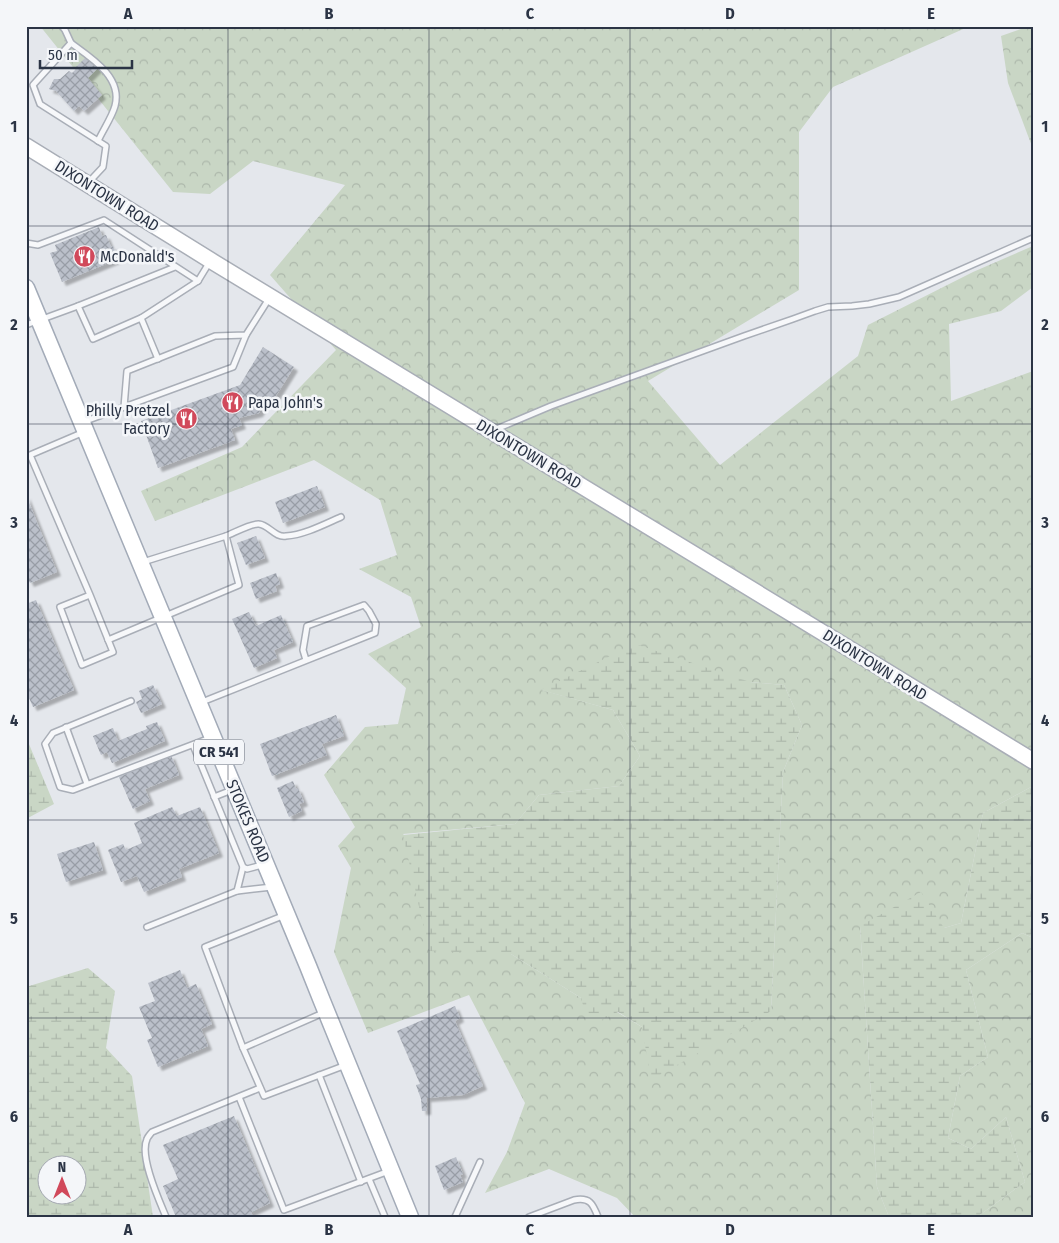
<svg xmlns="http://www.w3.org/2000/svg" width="1059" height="1243" viewBox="0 0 1059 1243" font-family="'Fira Sans Condensed',sans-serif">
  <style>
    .forest { fill: url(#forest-crowns); fill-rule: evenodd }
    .wetland { fill: url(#wetland-marsh); fill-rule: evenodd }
    .building { fill: url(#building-cross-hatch); filter: url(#shadow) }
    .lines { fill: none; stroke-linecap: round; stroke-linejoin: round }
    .lane-casing { stroke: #a9aeb7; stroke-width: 8 }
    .secondary-casing { stroke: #a9aeb7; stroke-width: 18 }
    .primary-casing { stroke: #a3abb8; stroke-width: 19 }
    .lane { stroke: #f7f8fa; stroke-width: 5 }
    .secondary { stroke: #fff; stroke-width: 15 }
    .primary { stroke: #fff; stroke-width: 16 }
    .grid { fill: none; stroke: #2b3445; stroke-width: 1; stroke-opacity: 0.55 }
    .labels { text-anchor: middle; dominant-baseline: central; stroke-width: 5; stroke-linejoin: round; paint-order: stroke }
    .shield { fill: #f4f6f9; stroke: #676e7b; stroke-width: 1 }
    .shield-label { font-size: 15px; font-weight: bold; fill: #2b3445 }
    .street-label { font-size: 16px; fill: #2b3445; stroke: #f4f6f9 }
    .poi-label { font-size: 16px; fill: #2b3445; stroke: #f4f6f9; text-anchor: start }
    .neatline { fill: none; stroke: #2b3445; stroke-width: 2 }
    .grid-label { font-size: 16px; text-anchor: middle; font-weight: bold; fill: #2b3445 }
  </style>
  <defs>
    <pattern id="forest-crowns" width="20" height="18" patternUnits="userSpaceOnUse" patternTransform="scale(1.25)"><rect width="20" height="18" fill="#c9d6c5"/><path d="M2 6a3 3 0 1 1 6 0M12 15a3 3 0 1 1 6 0" fill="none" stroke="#adb8ab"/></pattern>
    <pattern id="wetland-marsh" width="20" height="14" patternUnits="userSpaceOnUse" patternTransform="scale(1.25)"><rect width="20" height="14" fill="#c9d6c5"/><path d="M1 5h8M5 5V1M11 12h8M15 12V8" fill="none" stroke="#adb8ab"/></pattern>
    <pattern id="building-cross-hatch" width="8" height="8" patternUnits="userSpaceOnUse" patternTransform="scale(1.25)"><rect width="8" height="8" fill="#bbc0ca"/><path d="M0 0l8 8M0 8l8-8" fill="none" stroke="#989da6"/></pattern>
    <filter id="shadow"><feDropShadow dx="4" dy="4" stdDeviation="1" flood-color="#0004"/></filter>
  </defs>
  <rect width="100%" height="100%" fill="#e4e7ec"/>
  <g class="forest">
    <path d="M40,26H970L833,87L799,132V290L648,381L720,465L858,356L868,325L973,272L1033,246V287L1001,311L949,324L951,401L1033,371V788L1031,787L983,813L961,923L944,928L860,926L877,1187L889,1217H635L617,1198L549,1169L485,1193L507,1152L525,1103L469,995L368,1033L334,952L351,868L338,846L355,827L324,775L365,727L398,724L406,688L368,654L421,627L411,597L359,569L397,555L380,500L314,460L155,521L141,491L242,447L336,350L270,275L345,185L253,161L210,194L173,192ZM750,682L784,685L802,725L783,772L771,1011L642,1027L617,1012L581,998L511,954L403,834L515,824L539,795L619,786L640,756L613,710L542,690Z"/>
    <path d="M1029,26H1033V149L1008,83L1001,36Z"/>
    <path d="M1022,933L1033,938V1217H977L1025,1182L1006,1117L971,1149L948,1138L960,1076L988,1057L966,970Z"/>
  </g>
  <g class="wetland">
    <path d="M635,644L750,682L784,685L802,725L783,772L771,1011L651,1080L642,1027L618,1012L589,1026L581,998L511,954L429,951L403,835L515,824L539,795L619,786L640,756L613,710L541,690Z"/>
    <path d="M26,737L54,804L26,819Z"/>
    <path d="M1031,787L1033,788V938L1022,933L966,970L988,1057L960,1076L948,1138L971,1149L1006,1117L1025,1182L977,1217H889L877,1187L860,926L921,892L944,928L961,923L983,813Z"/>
    <path d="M88,968L115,991L106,1048L132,1076L153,1217H26V987ZM48,1166H78V1196H48Z"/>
  </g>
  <g class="building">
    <path d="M88,55L100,66L88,78L102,95L84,111L79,106L74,111L56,91L49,89L54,79H60L69,71L72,73L77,68L76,67Z"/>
    <path d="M99,227L102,236L106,235L111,247L113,246L118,259L62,282L50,253L57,251L55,245Z"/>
    <path d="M263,347L294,367L274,399L268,396L259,413L239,418L242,425L231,429L235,440L158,468L141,421L240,385Z"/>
    <path d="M317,486L325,507L283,523L275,502Z"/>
    <path d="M26,495L57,572L30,583L26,575Z"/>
    <path d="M256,536L265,558L246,565L237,543Z"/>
    <path d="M276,573L280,584L275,586L277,591L256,599L250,583Z"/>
    <path d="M36,600L74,690L33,707L26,691V604Z"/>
    <path d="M249,612L256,626L281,615L293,642L274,650L277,658L254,668L232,619Z"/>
    <path d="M153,685L162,704L141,713L136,702L142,699L139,691Z"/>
    <path d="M336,715L344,736L322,744L327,755L272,776L260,744Z"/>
    <path d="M157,722L165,741L112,763L107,752L101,755L93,736L113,728L118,741L147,729L146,726Z"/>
    <path d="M171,755L179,775L145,789L150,801L133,809L119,777Z"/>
    <path d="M293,781L296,789L298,788L304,802L299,804L302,811L289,817L277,788Z"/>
    <path d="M172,807L177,816L200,807L219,853L179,869L182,877L144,892L137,876L121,882L108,850L123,844L126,850L142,843L134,823Z"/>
    <path d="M94,842L103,870L66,882L57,854Z"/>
    <path d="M180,970L187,988L196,984L212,1024L201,1029L208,1046L158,1067L147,1040L152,1038L139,1007L155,1001L148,983Z"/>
    <path d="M455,1006L460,1018L455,1021L483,1086L463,1095L427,1098V1111H422L421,1099L416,1085L420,1084L397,1031Z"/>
    <path d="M234,1116L270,1203L251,1212L253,1217H187L186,1215L181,1217H176L163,1186L178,1179L163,1145Z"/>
    <path d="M456,1157L463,1174L460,1175L463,1182L444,1190L435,1166Z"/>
  </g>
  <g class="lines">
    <defs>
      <g id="lane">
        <path d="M62,26L65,30L71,43L33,85L40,104L106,146L103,167L88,183"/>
        <path d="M71,43C90,57 123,77 115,106C112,117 103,130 98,141"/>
        <path d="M26,243L38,245L104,220L198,281L209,263"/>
        <path d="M78,306L93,339L141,318L158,359"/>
        <path d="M141,318L198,281"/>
        <path d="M26,325L78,306L175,267"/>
        <path d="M124,407L233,367L246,335"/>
        <path d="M83,422L124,407L127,371L215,336L246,335L270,297"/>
        <path d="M494,430L551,406L744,336L793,319L815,311L828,307L852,306L869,304L899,297L1033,238"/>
        <path d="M84,432L30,455L90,595L113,652L82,665L60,607L90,595"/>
        <path d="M226,536C234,533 251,523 259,524C269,525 275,538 286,536C304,535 325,524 341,517"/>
        <path d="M108,640L239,585L226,536L143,562"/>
        <path d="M131,701L53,733L45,744L60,787L73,790L210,738"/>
        <path d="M202,702L375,633L376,624L369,611L364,605L307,626L303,650L306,660"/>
        <path d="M66,727L87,784"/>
        <path d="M193,745L243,867L237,891"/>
        <path d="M214,797L232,790"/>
        <path d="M243,867L247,869L262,865"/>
        <path d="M285,915L205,947L243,1048L264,1096L346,1065"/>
        <path d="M147,927L237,891L272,887"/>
        <path d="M243,1048L323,1013"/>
        <path d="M319,1075L361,1182"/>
        <path d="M239,1097L284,1210L389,1171"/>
        <path d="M369,1179L385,1217"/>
        <path d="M166,1217C159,1200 139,1156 147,1139C147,1138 151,1133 152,1132L260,1088"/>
        <path d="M455,1217L480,1162"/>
        <path d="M529,1217L574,1200C590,1197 593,1204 598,1217"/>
      </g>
      <path id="secondary" d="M26,146L210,260L876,665L1033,761"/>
      <path id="primary" d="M26,288L308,966L322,1001L410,1217"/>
    </defs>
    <use href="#lane" class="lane-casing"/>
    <use href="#secondary" class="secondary-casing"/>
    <use href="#primary" class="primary-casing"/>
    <use href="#lane" class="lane"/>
    <use href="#secondary" class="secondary"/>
    <use href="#primary" class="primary"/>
  </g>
  <path class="grid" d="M228,26V1217M429,26V1217M630,26V1217M831,26V1217M26,226H1033M26,424H1033M26,622H1033M26,820H1033M26,1018H1033"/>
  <defs>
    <symbol id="restaurant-disc" viewBox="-11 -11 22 22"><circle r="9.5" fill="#d1495b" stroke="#f4f6f9"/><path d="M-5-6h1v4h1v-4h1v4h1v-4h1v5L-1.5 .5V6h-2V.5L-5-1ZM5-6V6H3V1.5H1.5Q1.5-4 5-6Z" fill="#fff"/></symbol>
  </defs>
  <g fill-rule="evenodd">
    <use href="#restaurant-disc" x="72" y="244" width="25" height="25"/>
    <use href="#restaurant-disc" x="220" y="390" width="25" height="25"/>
    <use href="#restaurant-disc" x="174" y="406" width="25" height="25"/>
  </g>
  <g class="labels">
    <rect class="shield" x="194" y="739.5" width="50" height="25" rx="4"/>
    <g class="shield-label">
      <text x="219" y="752">CR 541</text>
    </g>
    <g class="street-label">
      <text transform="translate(107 196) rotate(32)">DIXONTOWN ROAD</text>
      <text transform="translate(529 454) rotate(31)">DIXONTOWN ROAD</text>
      <text transform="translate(875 665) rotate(32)">DIXONTOWN ROAD</text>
      <text transform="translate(248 821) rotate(67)">STOKES ROAD</text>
    </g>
    <g class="poi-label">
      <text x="100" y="256">McDonald's</text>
      <text x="248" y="402">Papa John's</text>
      <text x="170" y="410" text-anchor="end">Philly Pretzel<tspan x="170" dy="18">Factory</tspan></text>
    </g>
  </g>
  <rect width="1059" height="1243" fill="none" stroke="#f4f6f9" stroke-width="55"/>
  <g transform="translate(62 1180)"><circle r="24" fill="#f4f6f9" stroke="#a4a8b1"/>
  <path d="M0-4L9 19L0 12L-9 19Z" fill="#d1495b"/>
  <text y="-8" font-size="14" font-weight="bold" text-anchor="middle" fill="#2b3445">N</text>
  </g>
  <path d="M40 60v8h92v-8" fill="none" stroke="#2b3445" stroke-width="2.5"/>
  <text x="48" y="60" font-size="15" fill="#2b3445" stroke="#f4f6f9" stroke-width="4" paint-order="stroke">50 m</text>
  <rect x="28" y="28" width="1004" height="1188" class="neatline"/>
  <g class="grid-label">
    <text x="128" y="19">A</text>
    <text x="329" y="19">B</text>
    <text x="530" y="19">C</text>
    <text x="730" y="19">D</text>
    <text x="931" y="19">E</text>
    <text x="14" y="132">1</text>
    <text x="1045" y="132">1</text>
    <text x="14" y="330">2</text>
    <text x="1045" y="330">2</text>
    <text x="14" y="528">3</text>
    <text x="1045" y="528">3</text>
    <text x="14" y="726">4</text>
    <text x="1045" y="726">4</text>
    <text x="14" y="924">5</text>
    <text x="1045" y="924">5</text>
    <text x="14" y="1122">6</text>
    <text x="1045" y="1122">6</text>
    <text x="128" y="1235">A</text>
    <text x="329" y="1235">B</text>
    <text x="530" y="1235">C</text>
    <text x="730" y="1235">D</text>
    <text x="931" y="1235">E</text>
  </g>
</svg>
